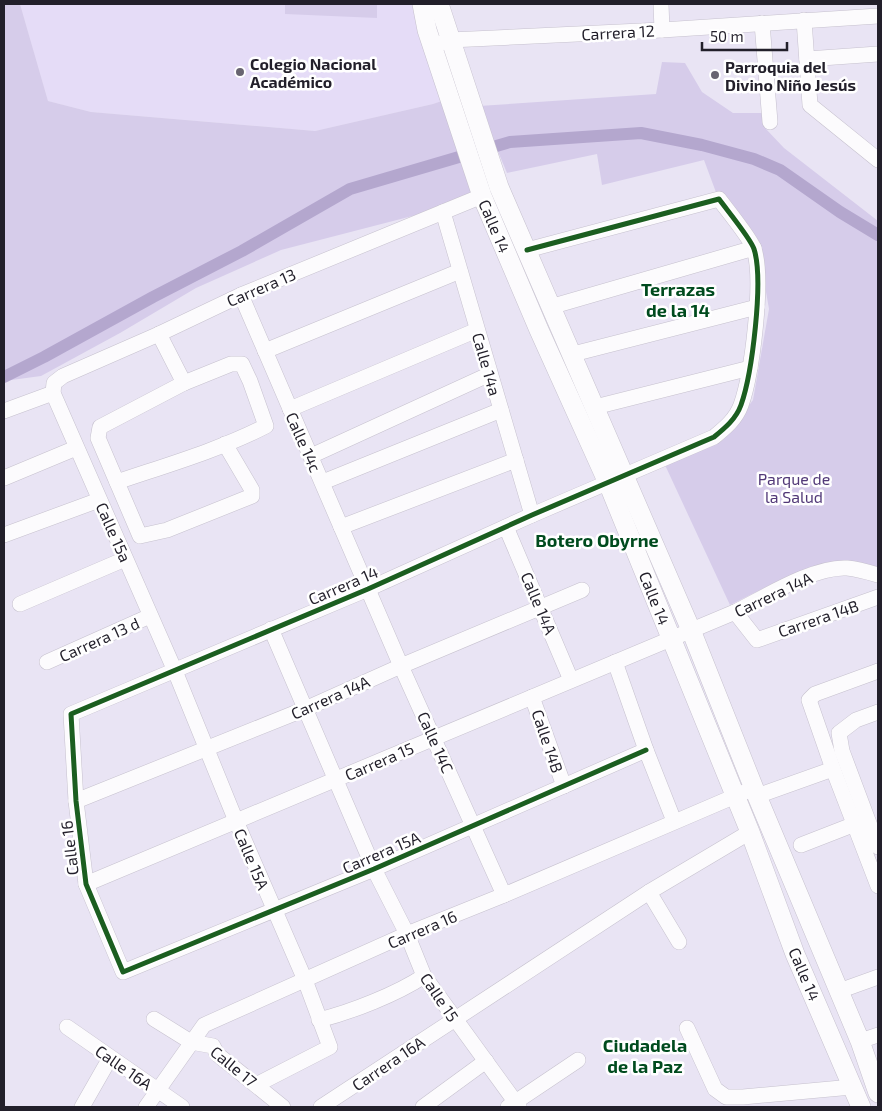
<svg xmlns="http://www.w3.org/2000/svg" width="882" height="1111" viewBox="0 0 882 1111" font-family="'Exo 2',sans-serif">
  <style>
    .built { fill: #e5dcf7 }
    .green { fill: #d6ccea }
    .lines { fill: none; stroke-linecap: round; stroke-linejoin: round }
    .canal { stroke: #b4a7ce; stroke-width: 12 }
    .minor-casing { stroke: #c6c1ce; stroke-width: 16 }
    .major-casing { stroke: #c6c1ce; stroke-width: 20 }
    .minor { stroke: #fcfbfd; stroke-width: 15 }
    .major { stroke: #fcfbfd; stroke-width: 19 }
    .cycleway-casing { stroke: #fff; stroke-width: 8 }
    .cycleway { stroke: #1b5e20; stroke-width: 5 }
    .poi-dot { fill: #686471; stroke: #fff; stroke-width: 2 }
    .labels { text-anchor: middle; dominant-baseline: central; stroke-width: 5; stroke-linejoin: round; paint-order: stroke }
    .street-label { font-size: 16px; fill: #221f2a; stroke: #fff }
    .poi-label { font-size: 16px; font-weight: bold; fill: #221f2a; stroke: #fff; text-anchor: start }
    .park-label { font-size: 16px; fill: #523978; stroke: #fff }
    .neighbourhood-label { font-size: 18px; font-weight: bold; fill: #004b1e; stroke: #fff }
  </style>
  <rect width="100%" height="100%" fill="#e9e4f4"/>
  <path class="built" d="M20,4H424L450,98L433,104L315,131L91,112L48,101Z"/>
  <g class="green">
    <path d="M4,4H20L48,101L91,112L315,131L433,104L450,98L482,196L420,214L281,250L196,288L120,333L41,376L4,381Z"/>
    <path d="M285,4H377V18L285,14Z"/>
    <path d="M662,62L685,63L702,92L733,113H765L766,129L784,148L878,221V569L778,581L730,605L665,465L723,440L753,400L769,309L758,246L717,195L704,160L602,185L597,154L507,173L479,106L656,94Z"/>
  </g>
  <g class="lines">
    <path class="canal" d="M4,377L44,357L153,297L242,251L350,189L510,142L641,133L702,145L754,159L780,170L840,212L878,235"/>
    <defs>
      <g id="minor">
        <path d="M661,4L662,30"/>
        <path d="M804,20L810,105L878,160"/>
        <path d="M762,23L770,122"/>
        <path d="M441,43L450,40L662,30L878,16"/>
        <path d="M807,59L878,54"/>
        <path d="M443,212L532,515"/>
        <path d="M527,250L719,199C727,210 751,239 754,249C764,280 752,374 741,405C736,419 725,428 714,437L532,515L368,589L71,714L76,801L86,884L123,972L374,869L646,750"/>
        <path d="M241,295L401,666L504,895"/>
        <path d="M550,307L754,248"/>
        <path d="M159,334L184,383L100,427L98,438L140,536L167,530L252,496V490L225,444"/>
        <path d="M265,351L460,271"/>
        <path d="M573,354L757,307"/>
        <path d="M595,407L750,368"/>
        <path d="M290,409L477,330"/>
        <path d="M4,411L53,393"/>
        <path d="M311,456L490,374"/>
        <path d="M4,478L76,448"/>
        <path d="M117,482C167,465 219,450 266,426L250,381L242,364H231L184,383"/>
        <path d="M323,482L501,410"/>
        <path d="M341,527L516,460"/>
        <path d="M506,527L571,680"/>
        <path d="M4,535L99,500"/>
        <path d="M20,604L125,559"/>
        <path d="M735,612L757,640L878,597"/>
        <path d="M271,629L374,869L407,934L424,976L519,1107"/>
        <path d="M47,662L150,616"/>
        <path d="M615,662L646,750L674,821"/>
        <path d="M878,671L815,694L809,700L833,769L878,886"/>
        <path d="M532,697L564,786"/>
        <path d="M878,712L856,720L839,733L842,751L878,847"/>
        <path d="M757,796L833,769"/>
        <path d="M76,801L305,709L401,666L582,590"/>
        <path d="M801,845L855,824"/>
        <path d="M86,884L735,612C765,597 814,566 847,568C858,569 868,572 878,575"/>
        <path d="M649,892L679,942"/>
        <path d="M839,991L878,977"/>
        <path d="M154,1019L191,1042L213,1046L217,1054L283,1107"/>
        <path d="M319,1020C351,1012 397,994 424,976"/>
        <path d="M67,1027L182,1107"/>
        <path d="M687,1028L715,1089L726,1097H743L852,1087"/>
        <path d="M860,1041L878,1035"/>
        <path d="M256,1085L330,1047L305,980L236,821L175,671L53,393L54,383L63,376L159,334L241,295L482,196"/>
        <path d="M82,1107L110,1058"/>
        <path d="M146,1107L204,1025L407,934L504,895L754,788"/>
        <path d="M321,1107L649,892L750,832"/>
        <path d="M423,1107L486,1061"/>
        <path d="M508,1107L578,1060"/>
      </g>
      <g id="major">
        <path d="M422,4L427,30L482,196L539,330L608,483L750,832L795,954L861,1107"/>
        <path d="M439,4L499,187L691,630L757,796L860,1041L878,1093"/>
      </g>
    </defs>
    <use href="#minor" class="minor-casing"/>
    <use href="#major" class="major-casing"/>
    <use href="#minor" class="minor"/>
    <use href="#major" class="major"/>
    <defs>
      <path id="cycleway" d="M527,250L719,199C727,210 751,239 754,249C764,280 752,374 741,405C736,419 725,428 714,437L532,515L368,589L71,714L76,801L86,884L123,972L374,869L646,750"/>
    </defs>
    <use href="#cycleway" class="cycleway-casing"/>
    <use href="#cycleway" class="cycleway"/>
  </g>
  <g class="poi-dot">
    <circle cx="240" cy="72" r="5"/>
    <circle cx="715" cy="75" r="5"/>
  </g>
  <g class="labels">
    <g class="street-label">
      <text transform="translate(618 32) rotate(-3)">Carrera 12</text>
      <text transform="translate(495 226) rotate(67)">Calle 14</text>
      <text transform="translate(261 287) rotate(-23)">Carrera 13</text>
      <text transform="translate(487 364) rotate(74)">Calle 14a</text>
      <text transform="translate(304 442) rotate(66)">Calle 14c</text>
      <text transform="translate(114 532) rotate(66)">Calle 15a</text>
      <text transform="translate(343 585) rotate(-23)">Carrera 14</text>
      <text transform="translate(773 594) rotate(-25)">Carrera 14A</text>
      <text transform="translate(655 598) rotate(68)">Calle 14</text>
      <text transform="translate(539 603) rotate(67)">Calle 14A</text>
      <text transform="translate(818 618) rotate(-19)">Carrera 14B</text>
      <text transform="translate(99 639) rotate(-24)">Carrera 13 d</text>
      <text transform="translate(330 697) rotate(-24)">Carrera 14A</text>
      <text transform="translate(548 741) rotate(71)">Calle 14B</text>
      <text transform="translate(436 742) rotate(66)">Calle 14C</text>
      <text transform="translate(379 761) rotate(-23)">Carrera 15</text>
      <text transform="translate(69 848) rotate(-97)">Calle 16</text>
      <text transform="translate(381 852) rotate(-23)">Carrera 15A</text>
      <text transform="translate(252 859) rotate(67)">Calle 15A</text>
      <text transform="translate(422 929) rotate(-23)">Carrera 16</text>
      <text transform="translate(805 974) rotate(67)">Calle 14</text>
      <text transform="translate(440 997) rotate(56)">Calle 15</text>
      <text transform="translate(388 1063) rotate(-34)">Carrera 16A</text>
      <text transform="translate(234 1066) rotate(39)">Calle 17</text>
      <text transform="translate(124 1067) rotate(35)">Calle 16A</text>
    </g>
    <g class="poi-label">
      <text x="250" y="63">Colegio Nacional<tspan x="250" dy="18">Académico</tspan></text>
      <text x="725" y="66">Parroquia del<tspan x="725" dy="18">Divino Niño Jesús</tspan></text>
    </g>
    <g class="park-label">
      <text x="794" y="478">Parque de<tspan x="794" dy="18">la Salud</tspan></text>
    </g>
    <g class="neighbourhood-label">
      <text x="678" y="289">Terrazas<tspan x="678" dy="21">de la 14</tspan></text>
      <text x="597" y="540">Botero Obyrne</text>
      <text x="645" y="1045">Ciudadela<tspan x="645" dy="21">de la Paz</tspan></text>
    </g>
  </g>
  <rect width="882" height="1111" fill="none" stroke="#221f2a" stroke-width="10"/>
  <path d="M702 42v8h85v-8" fill="none" stroke="#221f2a" stroke-width="2.5"/>
  <text x="710" y="42" font-size="15" fill="#221f2a" stroke="#ffffff" stroke-width="4" paint-order="stroke">50 m</text>
</svg>
